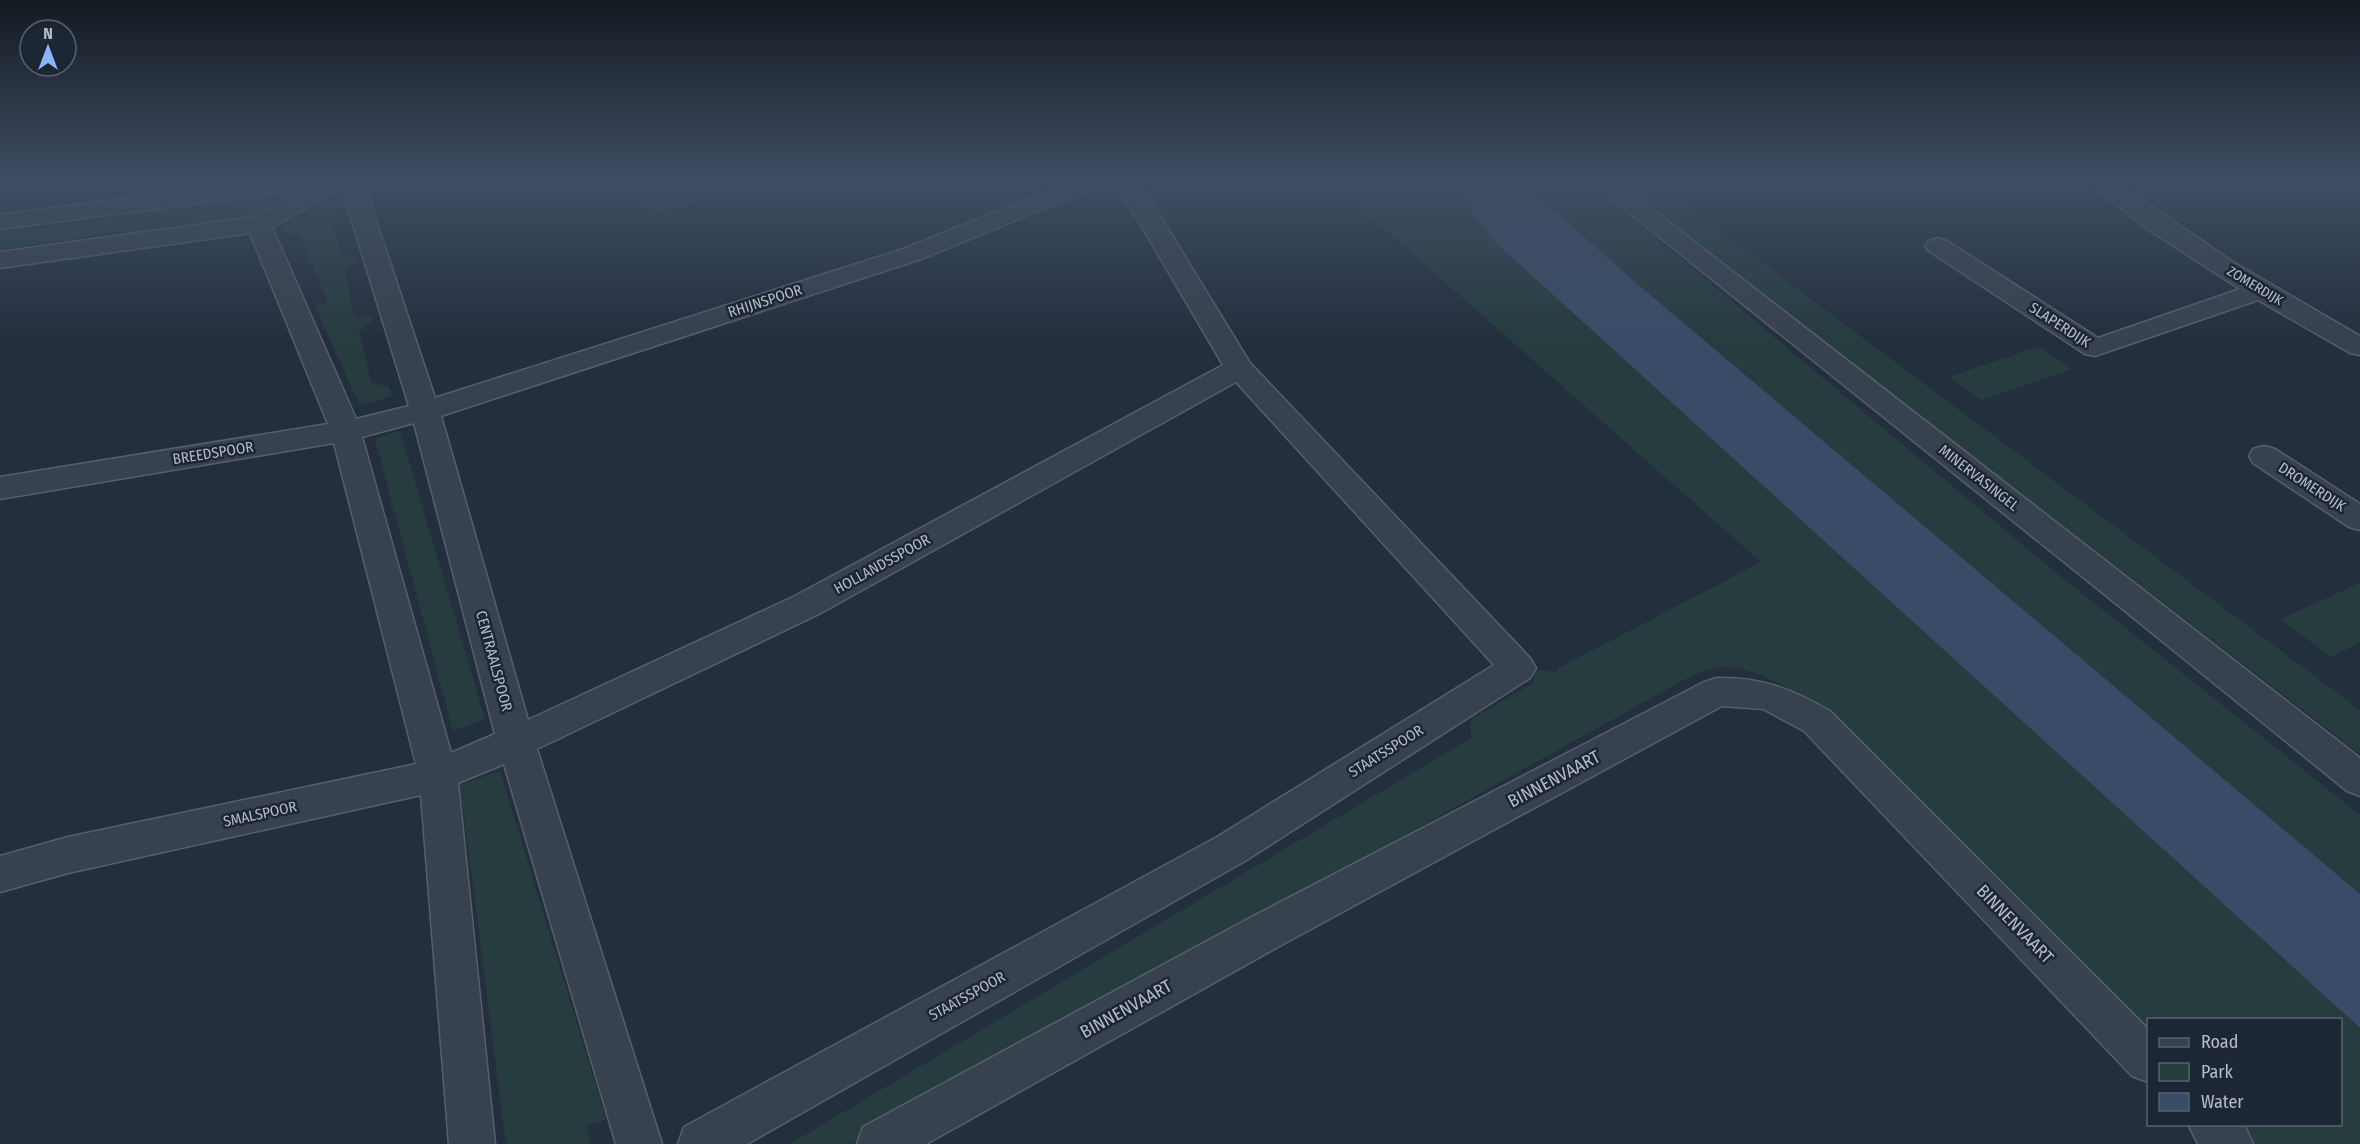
<svg xmlns="http://www.w3.org/2000/svg" width="2360" height="1144" viewBox="0 0 2360 1144" font-family="'Fira Sans Condensed',sans-serif">
  <style>
    .green { fill: #263c3f }
    .water { fill: #394c67 }
    .lines { fill: none; stroke-linecap: round; stroke-linejoin: round }
    .minor-casing { stroke: #565f6c; stroke-width: 3 }
    .tertiary-casing { stroke: #565f6c; stroke-width: 3 }
    .minor { fill: #38414e; fill-rule: evenodd }
    .tertiary { fill: #38414e; fill-rule: evenodd }
    .labels { text-anchor: middle; dominant-baseline: central; stroke-width: 5; stroke-linejoin: round; paint-order: stroke }
    .far-street-label { font-size: 14px; fill: #b4bcc9; stroke: #1d2633 }
    .street-label { font-size: 15px; fill: #b4bcc9; stroke: #1d2633 }
    .near-street-label { font-size: 18px; fill: #b4bcc9; stroke: #1d2633 }
  </style>
  <rect width="100%" height="100%" fill="#242f3e"/>
  <g class="green">
    <path d="M629,178H789L648,216Z"/>
    <path d="M1327,178H1446L1496,243L2360,1028V1144H2250L2231,1125L2340,1124V1020H2148V1042L1803,697C1778,682 1750,666 1720,667C1712,668 1702,673 1693,675L849,1144H790L1471,738V719L1532,684L1536,670L1557,672L1559,668L1761,562Z"/>
    <path d="M1519,178H1584L2049,567L2360,815V895L1628,276Z"/>
    <path d="M1619,178H1655L1707,221L2360,710V754L1714,257L1647,203Z"/>
    <path d="M1684,178H1831L1835,183L1701,194Z"/>
    <path d="M319,185L258,215L151,228L138,235L124,237L125,231L0,249V226L21,223L24,228L31,229L131,214L144,206L155,205L153,210L171,208L174,203L184,201L194,205L287,192L294,188Z"/>
    <path d="M341,195L344,206L331,214L341,256L358,257L357,260L345,269L354,316L371,317L373,321L359,331L371,382L389,387L392,396L360,406L315,307L328,302L299,233H282L281,226Z"/>
    <path d="M2039,346L2072,369L1981,400L1949,377Z"/>
    <path d="M400,431L485,719L453,731L375,439Z"/>
    <path d="M2360,583V643L2331,657L2280,619Z"/>
    <path d="M500,771L606,1119L587,1126L591,1144H506L460,785Z"/>
  </g>
  <path class="water" d="M1446,178H1519L1628,276L2360,894V1028L1496,243Z"/>
  <g class="lines">
    <defs>
      <g id="minor">
        <path d="M277,178H362L435,398L903,249L1080,178H1137L1250,363L1530,658L1536,668L1530,678L1245,861L747,1144H678L684,1127L1217,837L1494,665L1236,382L819,614L537,749L662,1144H616L504,764L458,783L495,1144H449L421,795L68,873L0,892V856L68,837L416,764L334,443L0,499V477L328,424L250,233L0,268V252L253,217L306,189L0,229V215ZM1112,181L1118,186L1223,365L795,596L528,720L441,416L921,259ZM342,189L409,406L356,419L272,227ZM414,423L495,734L451,753L362,437Z"/>
        <path d="M2083,178H2110L2233,262L2360,336V355L2350,353L2258,300L2095,356L2085,354L1929,251L1925,246L1929,241L1938,238L1947,241L2098,338L2240,289L2149,230Z"/>
        <path d="M2264,446L2275,449L2360,504V530L2349,527L2253,463L2249,456L2253,449Z"/>
        <path d="M1717,678C1762,677 1791,689 1830,711L2148,1029V1082L2132,1076L1804,731L1763,709L1722,706L1276,948L926,1144H857L863,1127L1246,920L1704,682Z"/>
        <path d="M2188,1124H2244L2253,1144H2198Z"/>
      </g>
      <path id="tertiary" d="M1586,178H1612L2360,758V796L2347,791L2109,598Z"/>
    </defs>
    <use href="#minor" class="minor-casing"/>
    <use href="#tertiary" class="tertiary-casing"/>
    <use href="#minor" class="minor"/>
    <use href="#tertiary" class="tertiary"/>
  </g>
  <linearGradient id="sky" x2="0" y2="1"><stop stop-color="#141a22"/><stop offset="0.53" stop-color="#3f4d63"/><stop offset="1" stop-color="#3f4d63" stop-opacity="0"/></linearGradient>
  <rect width="2360" height="339" fill="url(#sky)"/>
  <g class="labels">
    <g class="far-street-label">
      <text transform="translate(2255 286) rotate(31)">ZOMERDIJK</text>
    </g>
    <g class="street-label">
      <text transform="translate(765 301) rotate(-18)">RHIJNSPOOR</text>
      <text transform="translate(2060 325) rotate(33)">SLAPERDIJK</text>
      <text transform="translate(213 453) rotate(-9)">BREEDSPOOR</text>
      <text transform="translate(1979 478) rotate(38)">MINERVASINGEL</text>
      <text transform="translate(2312 487) rotate(33)">DROMERDIJK</text>
      <text transform="translate(882 564) rotate(-29)">HOLLANDSSPOOR</text>
      <text transform="translate(494 661) rotate(75)">CENTRAALSPOOR</text>
      <text transform="translate(1386 751) rotate(-32)">STAATSSPOOR</text>
      <text transform="translate(260 814) rotate(-12)">SMALSPOOR</text>
      <text transform="translate(967 996) rotate(-29)">STAATSSPOOR</text>
    </g>
    <g class="near-street-label">
      <text transform="translate(1554 779) rotate(-28)">BINNENVAART</text>
      <text transform="translate(2015 924) rotate(46)">BINNENVAART</text>
      <text transform="translate(1126 1009) rotate(-29)">BINNENVAART</text>
    </g>
  </g>
  <rect x="2147" y="1018" width="195" height="108" fill="#1d2633" stroke="#59626f" stroke-width="1.5"/>
  <rect x="2159" y="1038" width="30" height="9" fill="#38414e" stroke="#59626f" stroke-width="1.5"/>
  <text x="2201" y="1048" font-size="18" fill="#b4bcc9">Road</text>
  <rect x="2159" y="1063" width="30" height="18" fill="#263c3f" stroke="#59626f" stroke-width="1.5"/>
  <text x="2201" y="1078" font-size="18" fill="#b4bcc9">Park</text>
  <rect x="2159" y="1093" width="30" height="18" fill="#394c67" stroke="#59626f" stroke-width="1.5"/>
  <text x="2201" y="1108" font-size="18" fill="#b4bcc9">Water</text>
  <g transform="translate(48 48)"><circle r="28" fill="#1d2633" stroke="#59626f" stroke-width="1.5"/>
  <path d="M0-4.5L10 22L0 15L-10 22Z" fill="#8ab4f8"/>
  <text y="-9" font-size="16" font-weight="bold" text-anchor="middle" fill="#b4bcc9">N</text>
  </g>
</svg>
